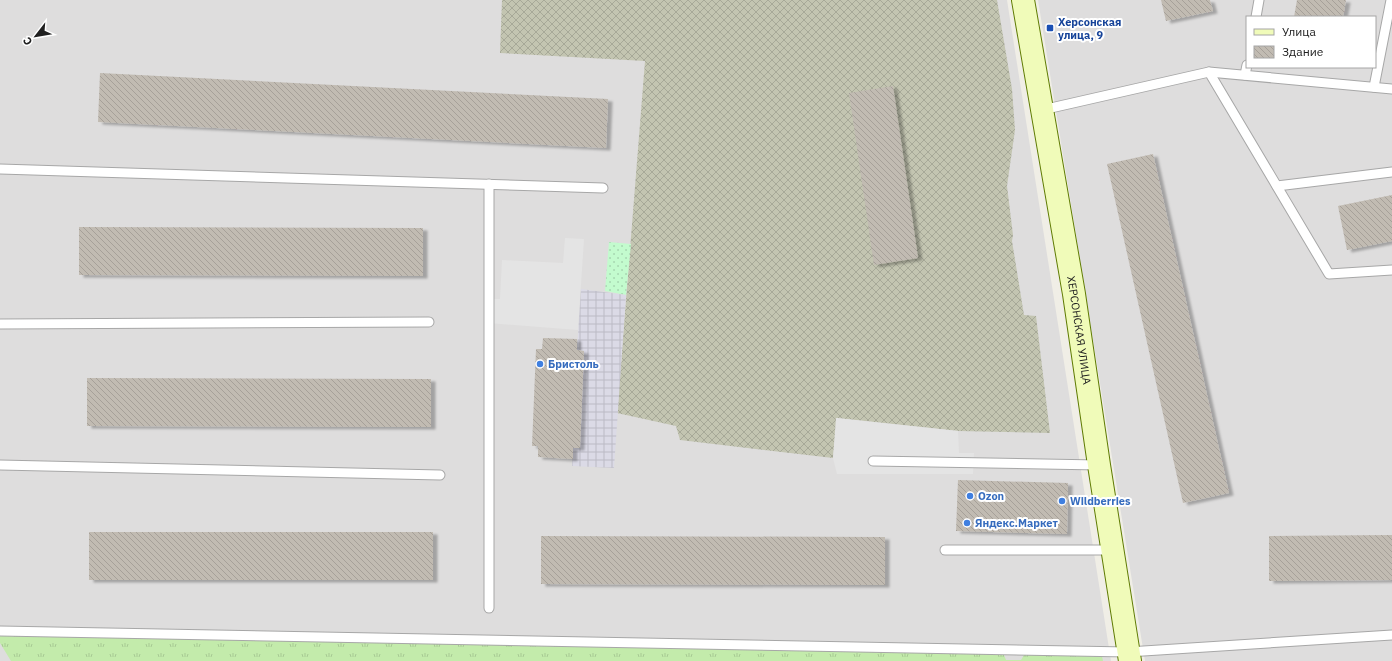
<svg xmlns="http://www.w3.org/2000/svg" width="1392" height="661" viewBox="0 0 1392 661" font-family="'IBM Plex Sans',sans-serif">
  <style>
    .residential { fill: #dedddd; fill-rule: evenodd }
    .construction { fill: url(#construction-cross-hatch) }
    .grass { fill: url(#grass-tufts) }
    .park { fill: url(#park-dots) }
    .parking { fill: #e4e4e4 }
    .plaza { fill: url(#plaza-grid) }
    .building { fill: url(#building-back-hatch); filter: url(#shadow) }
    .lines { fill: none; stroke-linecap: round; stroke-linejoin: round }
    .lane-casing { stroke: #a7a7a7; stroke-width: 11 }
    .secondary-casing { stroke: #5f7b03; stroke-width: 24 }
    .lane { stroke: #fff; stroke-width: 9 }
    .secondary { stroke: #f0fbb9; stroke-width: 22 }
    .transit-dot { fill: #1a4fb4; stroke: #fff; stroke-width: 1.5 }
    .shop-dot { fill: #3f7fe0; stroke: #fff; stroke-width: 1.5 }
    .labels { text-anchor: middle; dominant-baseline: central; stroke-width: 4; stroke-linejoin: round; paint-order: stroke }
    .transit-label { font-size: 11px; font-weight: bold; fill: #164399; stroke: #fff; text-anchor: start }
    .street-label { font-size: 11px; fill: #202020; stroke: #fff }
    .shop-label { font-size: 11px; font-weight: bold; fill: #366cbe; stroke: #fff; text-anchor: start }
  </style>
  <defs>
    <pattern id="construction-cross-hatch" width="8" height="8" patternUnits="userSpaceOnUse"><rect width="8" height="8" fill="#c3c5b1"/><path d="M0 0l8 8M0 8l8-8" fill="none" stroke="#a7a998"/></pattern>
    <pattern id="grass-tufts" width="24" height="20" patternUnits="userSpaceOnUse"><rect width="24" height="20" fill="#c3ebab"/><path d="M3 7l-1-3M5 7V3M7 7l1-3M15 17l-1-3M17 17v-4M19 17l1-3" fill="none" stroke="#a7c993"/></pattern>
    <pattern id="park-dots" width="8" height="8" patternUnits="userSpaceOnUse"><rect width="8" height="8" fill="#c3fbce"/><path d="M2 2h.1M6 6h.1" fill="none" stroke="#a7d7b1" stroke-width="1.8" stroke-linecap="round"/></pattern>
    <pattern id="plaza-grid" width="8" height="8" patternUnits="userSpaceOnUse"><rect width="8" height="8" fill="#dbdae6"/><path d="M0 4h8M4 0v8" fill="none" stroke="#bcbbc5"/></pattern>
    <pattern id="building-back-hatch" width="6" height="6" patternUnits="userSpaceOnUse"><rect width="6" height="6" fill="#c1bbb2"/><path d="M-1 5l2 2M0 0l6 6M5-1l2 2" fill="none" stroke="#a6a099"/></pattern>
    <filter id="shadow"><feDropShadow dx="4.5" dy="2.5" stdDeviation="1" flood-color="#0004"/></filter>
  </defs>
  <rect width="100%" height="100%" fill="#f0eee6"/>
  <g class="residential">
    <path d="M0,0H1007L1111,661H0Z"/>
    <path d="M1038,0H1392V661H1145ZM1247,17H1375V67H1247Z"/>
  </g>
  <path class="construction" d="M502,0H997L1012,89L1015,130L1007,186L1013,235L1012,241L1024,315L1036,316L1050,433L958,431L837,418L833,458L680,440L676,426L617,413L645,61L500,53Z"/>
  <path class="grass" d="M0,631L1002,650L1006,660H1021L1027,650L1101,651L1103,661H11L0,643Z"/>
  <path class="park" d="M609,242L631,244L626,295L605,291Z"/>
  <g class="parking">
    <path d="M565,238L584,239L578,330L488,323V299H500L502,260L563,263Z"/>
    <path d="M836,418L958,431L959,453H974L973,474H837L833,458Z"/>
  </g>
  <path class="plaza" d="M581,289L626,295L614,468L572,466L573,448H580L584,351L577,350Z"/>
  <g class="building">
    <path d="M1161,0H1210L1213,11L1166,21Z"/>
    <path d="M1297,0H1346L1343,17H1294Z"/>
    <path d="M100,73L608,99L606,148L98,122Z"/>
    <path d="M893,86L918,258L874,265L849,93Z"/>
    <path d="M1153,154L1229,493L1183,503L1107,164Z"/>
    <path d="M1392,195V241L1347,250L1338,206Z"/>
    <path d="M79,227L423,228V276L79,275Z"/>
    <path d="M543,338L577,339V350L584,351L580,448H573V459L538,457V446H532L536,349H542Z"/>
    <path d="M87,378L431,379V427L87,426Z"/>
    <path d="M958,480L1068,483L1067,534L956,531Z"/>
    <rect x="89" y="532" width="344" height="48"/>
    <path d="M1392,535V580L1269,581V536Z"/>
    <path d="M541,536L885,537V585L541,584Z"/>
  </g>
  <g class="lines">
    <defs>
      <g id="lane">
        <path d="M1256,17L1259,0"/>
        <path d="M1209,72L1329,274L1392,270"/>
        <path d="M1245,75L1247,65"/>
        <path d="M1374,87L1391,0"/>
        <path d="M1042,110L1209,72L1392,89"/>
        <path d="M0,169L603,188"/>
        <path d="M1277,186L1392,172"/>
        <path d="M0,324L429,322"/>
        <path d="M873,461L1099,465"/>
        <path d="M0,465L440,475"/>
        <path d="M945,550H1112"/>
        <path d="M489,608V184"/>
        <path d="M0,631L1128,652L1392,635"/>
      </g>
      <g id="secondary">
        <path id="s1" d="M1023,0L1074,294L1099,465L1130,661"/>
      </g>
    </defs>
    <use href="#lane" class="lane-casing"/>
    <use href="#secondary" class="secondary-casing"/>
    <use href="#lane" class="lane"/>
    <use href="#secondary" class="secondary"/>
  </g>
  <rect class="transit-dot" x="1046" y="24" width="8" height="8" rx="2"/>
  <g class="shop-dot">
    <circle cx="540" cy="364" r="4"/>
    <circle cx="970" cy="496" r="4"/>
    <circle cx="1062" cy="501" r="4"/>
    <circle cx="967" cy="523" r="4"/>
  </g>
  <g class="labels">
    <g class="transit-label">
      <text x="1058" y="22">Херсонская<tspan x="1058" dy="13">улица, 9</tspan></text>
    </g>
    <g class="street-label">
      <text stroke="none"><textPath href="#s1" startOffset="335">ХЕРСОНСКАЯ УЛИЦА</textPath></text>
    </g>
    <g class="shop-label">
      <text x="548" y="364">Бристоль</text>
      <text x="978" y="496">Ozon</text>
      <text x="1070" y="501">Wildberries</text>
      <text x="975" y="523">Яндекс.Маркет</text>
    </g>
  </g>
  <rect x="1246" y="16" width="130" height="52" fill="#ffffff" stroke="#a6a6a6"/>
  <rect x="1254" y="29" width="20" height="6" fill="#f0fbb9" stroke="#a6a6a6"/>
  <text x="1282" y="36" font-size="12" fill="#202020">Улица</text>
  <rect x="1254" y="46" width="20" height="12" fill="url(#building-back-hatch)" stroke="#a6a6a6"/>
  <text x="1282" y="56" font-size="12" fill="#202020">Здание</text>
  <g transform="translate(36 36) rotate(239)" stroke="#ffffff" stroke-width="3" paint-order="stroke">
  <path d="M0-3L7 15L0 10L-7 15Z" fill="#202020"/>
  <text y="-6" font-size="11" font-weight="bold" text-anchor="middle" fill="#202020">С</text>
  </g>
</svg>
